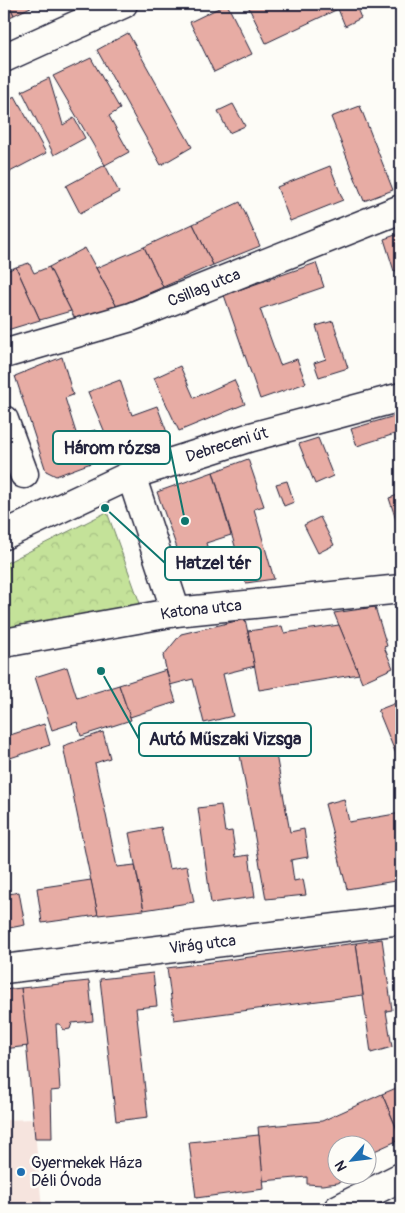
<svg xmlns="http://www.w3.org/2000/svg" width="405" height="1213" viewBox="0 0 405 1213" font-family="Pangolin,sans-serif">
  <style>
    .built { fill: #f6e4de }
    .park { fill: url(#park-crowns); stroke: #73826a }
    .building { fill: #e7aca4; stroke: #22223b }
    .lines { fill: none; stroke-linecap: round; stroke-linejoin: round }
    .minor-casing { stroke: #22223b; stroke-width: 31 }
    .minor { stroke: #fdfcf7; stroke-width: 28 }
    .poi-dot { fill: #1f6fb2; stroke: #fdfcf7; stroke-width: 2 }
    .labels { text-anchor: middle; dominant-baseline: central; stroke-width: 5; stroke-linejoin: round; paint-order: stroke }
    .street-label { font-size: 16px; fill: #22223b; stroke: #fdfcf7 }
    .poi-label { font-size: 16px; fill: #22223b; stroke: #fdfcf7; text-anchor: start }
    .leader { fill: none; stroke: #0f766e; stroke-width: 2 }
    .callout-dot { fill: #0f766e; stroke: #fdfcf7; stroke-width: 2 }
    .callout { fill: #fdfcf7; stroke: #0f766e; stroke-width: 2 }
    .callout-label { font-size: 18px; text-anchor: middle; font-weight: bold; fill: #22223b }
  </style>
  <defs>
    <pattern id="park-crowns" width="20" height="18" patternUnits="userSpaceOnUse" patternTransform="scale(1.25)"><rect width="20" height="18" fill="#c4e299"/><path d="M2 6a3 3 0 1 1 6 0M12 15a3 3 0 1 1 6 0" fill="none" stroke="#a8c285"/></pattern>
  </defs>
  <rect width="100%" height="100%" fill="#fdfcf7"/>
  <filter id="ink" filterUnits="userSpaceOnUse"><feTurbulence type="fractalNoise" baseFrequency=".02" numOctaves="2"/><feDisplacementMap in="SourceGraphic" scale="10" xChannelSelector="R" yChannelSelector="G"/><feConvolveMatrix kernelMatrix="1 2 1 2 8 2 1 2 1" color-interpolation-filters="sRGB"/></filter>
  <g filter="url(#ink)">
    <path class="built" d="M34,1119L42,1209H4V1120Z"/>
    <path class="park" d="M107,512L142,609L4,635V564Z"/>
    <g class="building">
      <path d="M4,4H9L14,15L4,20Z"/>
      <path d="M9,4H37L14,15Z"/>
      <path d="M227,4L252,54L214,72L190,22Z"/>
      <path d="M247,4H336L338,9L266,43Z"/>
      <path d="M336,4H355L361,18L345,26Z"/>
      <path d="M355,4H371L358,9Z"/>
      <path d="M128,33L192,147L161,165L97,50Z"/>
      <path d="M91,58L120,109L109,116L129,152L105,165L53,76Z"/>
      <path d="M49,78L63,125L74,118L85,138L54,155L22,91Z"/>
      <path d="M15,96L46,153L4,175V101Z"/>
      <path d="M233,104L245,126L229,133L218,111Z"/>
      <path d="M360,106L393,190L364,201L331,117Z"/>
      <path d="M105,165L119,192L80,213L66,186Z"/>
      <path d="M330,166L343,200L290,221L277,187Z"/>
      <path d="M240,202L260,246L213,265L193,224Z"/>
      <path d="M193,224L213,265L163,287L144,247Z"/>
      <path d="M401,233V270L394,271L384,239Z"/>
      <path d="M144,247L163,287L117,307L96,268Z"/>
      <path d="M85,248L117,307L76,321L49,267Z"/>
      <path d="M29,263L34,273L49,267L71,311L40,320L16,267Z"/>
      <path d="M316,263L324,287L260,309L280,365L297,359L306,383L260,399L224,295Z"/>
      <path d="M16,267L40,320L4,331V272Z"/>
      <path d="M333,321L348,368L319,377L314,363L326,359L316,326Z"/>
      <path d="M62,357L73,395L65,398L77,436L95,430L107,457L56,476L46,471L15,376Z"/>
      <path d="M180,366L194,398L234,380L245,404L179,431L154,378Z"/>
      <path d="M120,380L132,415L157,406L168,435L114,454L88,392Z"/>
      <path d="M401,414V432L357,446L351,429Z"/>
      <path d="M318,438L333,476L315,484L299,444Z"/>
      <path d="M248,459L264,506L254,509L274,579L246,583L213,472Z"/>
      <path d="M213,472L231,535L206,543L210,556L183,565L157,492Z"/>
      <path d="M287,481L294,502L284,506L276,484Z"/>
      <path d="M401,494V522L397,523L389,498Z"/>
      <path d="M320,517L334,545L318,553L304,525Z"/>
      <path d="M375,607L387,646L384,647L393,668L362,682L334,613Z"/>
      <path d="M245,619L255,666L223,674L233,716L204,723L193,679L170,685L163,656L181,634Z"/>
      <path d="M339,625L359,674L259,690L248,631L282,626L284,633Z"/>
      <path d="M67,667L77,698L119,685L131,720L81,736L77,722L52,730L35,677Z"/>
      <path d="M166,670L176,702L130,717L119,685Z"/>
      <path d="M401,701V758L398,759L378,710Z"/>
      <path d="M44,724L50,745L4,760V737Z"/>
      <path d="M103,732L110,758L95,763L117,867L135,865L144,910L98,915L63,746Z"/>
      <path d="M275,749L290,832L304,829L308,857L291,860L294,881L303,879L306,895L266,899L240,755Z"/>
      <path d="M344,799L349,822L401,813V880L347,889L325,804Z"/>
      <path d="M221,805L225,832L232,831L236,857L249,855L255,897L211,903L198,808Z"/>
      <path d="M161,827L169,869L187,866L194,902L144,910L129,833Z"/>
      <path d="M91,880L98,915L42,923L37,888Z"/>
      <path d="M19,892L25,925L4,929V895Z"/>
      <path d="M382,939L392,1010L386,1011L392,1047L371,1053L356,943Z"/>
      <path d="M356,943L363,995L174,1020L167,968Z"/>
      <path d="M153,973L157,1006L136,1008L148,1117L116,1121L100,979Z"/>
      <path d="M89,981L93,1021L72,1023L70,1029L64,1030L60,1024H56L60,1090L51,1091L52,1138H35L21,988Z"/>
      <path d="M21,988L28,1046L4,1049V990Z"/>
      <path d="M401,1011V1024L396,1013Z"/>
      <path d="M401,1086V1128L397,1129L382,1094Z"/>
      <path d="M382,1094L401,1139L368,1154V1146H338V1176H350L338,1183L322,1185L307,1184V1177L263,1181L258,1127L322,1121Z"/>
      <path d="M259,1135L264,1189L196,1198L189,1142Z"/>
    </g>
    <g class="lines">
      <defs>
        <g id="minor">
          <path d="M4,58L123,4"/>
          <path id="s1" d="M4,354L131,317L401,209"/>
          <path d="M4,420L24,474"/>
          <path d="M131,475L176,612"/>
          <path id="s2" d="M4,535L131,475L251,437L401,397"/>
          <path id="s3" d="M4,643L176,612L401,589"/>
          <path id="s4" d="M4,969L401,920"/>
          <path d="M338,1209L401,1177"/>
        </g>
      </defs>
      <use href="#minor" class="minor-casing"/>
      <use href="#minor" class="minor"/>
    </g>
  </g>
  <circle class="poi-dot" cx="21" cy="1172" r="5"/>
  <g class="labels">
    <g class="street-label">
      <text stroke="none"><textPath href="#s1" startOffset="211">Csillag utca</textPath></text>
      <text stroke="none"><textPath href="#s2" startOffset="241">Debreceni út</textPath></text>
      <text stroke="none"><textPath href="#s3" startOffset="200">Katona utca</textPath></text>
      <text stroke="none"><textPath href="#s4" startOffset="200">Virág utca</textPath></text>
    </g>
    <g class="poi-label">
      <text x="31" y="1163">Gyermekek Háza<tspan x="31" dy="18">Déli Óvoda</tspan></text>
    </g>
  </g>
  <path class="leader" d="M185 521L170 448M105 508L165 563M101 671L139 739"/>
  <g class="callout-dot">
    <circle cx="185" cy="521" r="5"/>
    <circle cx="105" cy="508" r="5"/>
    <circle cx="101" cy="671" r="5"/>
  </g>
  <g class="callout">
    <rect x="53" y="431" width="117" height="33" rx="5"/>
    <rect x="165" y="547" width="96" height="33" rx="5"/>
    <rect x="139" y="723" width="172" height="33" rx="5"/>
  </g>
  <g class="callout-label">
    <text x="112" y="454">Három rózsa</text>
    <text x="213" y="569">Hatzel tér</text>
    <text x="225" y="745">Autó Műszaki Vizsga</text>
  </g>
  <rect width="405" height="1213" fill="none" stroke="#fdfcf7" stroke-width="20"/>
  <rect x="10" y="10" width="385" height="1193" fill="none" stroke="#22223b" stroke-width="2" filter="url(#ink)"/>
  <g transform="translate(352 1160) rotate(242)"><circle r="24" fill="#fdfcf7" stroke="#a5a5ac"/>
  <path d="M0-4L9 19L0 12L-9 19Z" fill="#1f6fb2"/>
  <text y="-8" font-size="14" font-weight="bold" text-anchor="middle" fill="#22223b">N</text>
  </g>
</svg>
